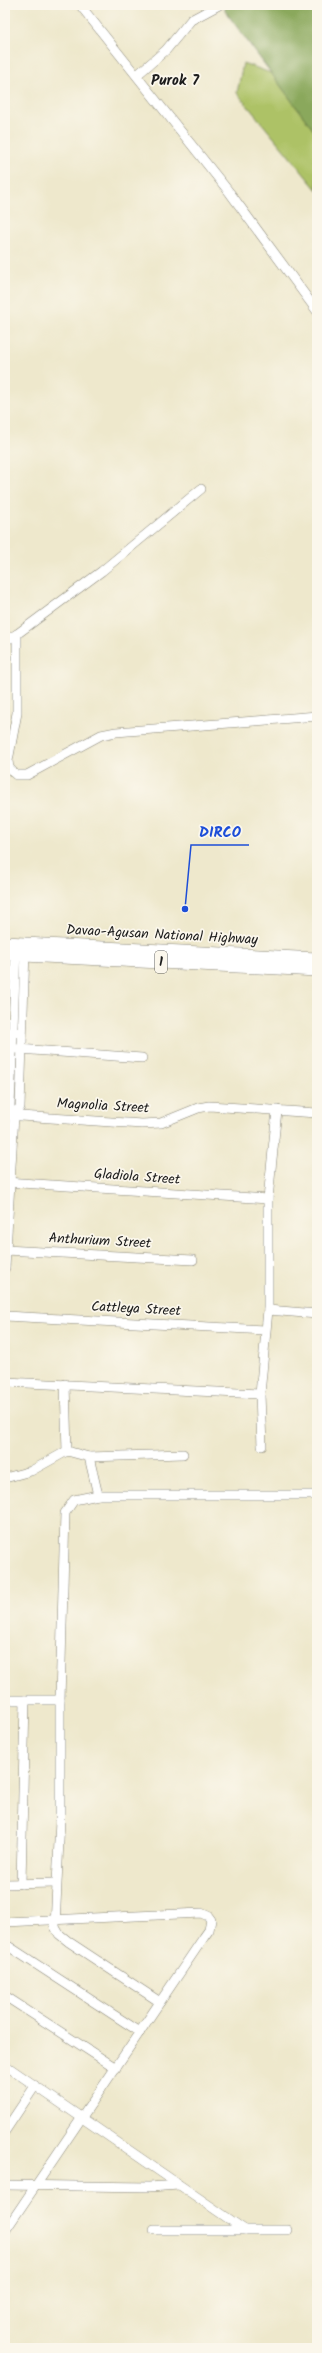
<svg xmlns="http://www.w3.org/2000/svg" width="322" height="2353" viewBox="0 0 322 2353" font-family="Kalam,sans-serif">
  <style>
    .green { fill: #adc266; stroke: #646f41 }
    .forest { fill: #8aa85b; stroke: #53623c }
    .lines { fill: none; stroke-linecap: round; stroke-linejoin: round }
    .minor-casing { stroke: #858274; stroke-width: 10 }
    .highway-casing { stroke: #858274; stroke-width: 14 }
    .minor { stroke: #fff; stroke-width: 9 }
    .highway { stroke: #fff; stroke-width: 13 }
    .labels { text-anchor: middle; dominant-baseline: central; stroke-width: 3.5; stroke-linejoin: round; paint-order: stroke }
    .shield { fill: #fbf7ec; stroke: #5f5e5a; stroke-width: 1 }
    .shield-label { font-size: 13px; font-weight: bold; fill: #1c1c1c }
    .street-label { font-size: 14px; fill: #1c1c1c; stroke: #fbf7ec }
    .neighbourhood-label { font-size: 15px; font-weight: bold; fill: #1c1c1c; stroke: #fbf7ec }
    .leader { fill: none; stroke: #1d4ed8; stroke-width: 1.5 }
    .callout-dot { fill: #1d4ed8; stroke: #fbf7ec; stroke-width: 1.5 }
    .callout-label { font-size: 15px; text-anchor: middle; font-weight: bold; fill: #1d4ed8; stroke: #fbf7ec; stroke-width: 3.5; stroke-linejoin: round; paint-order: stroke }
  </style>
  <rect width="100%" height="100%" fill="#fbf7ec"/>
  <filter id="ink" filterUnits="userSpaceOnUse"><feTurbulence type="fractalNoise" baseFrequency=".025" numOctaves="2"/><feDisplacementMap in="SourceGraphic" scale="8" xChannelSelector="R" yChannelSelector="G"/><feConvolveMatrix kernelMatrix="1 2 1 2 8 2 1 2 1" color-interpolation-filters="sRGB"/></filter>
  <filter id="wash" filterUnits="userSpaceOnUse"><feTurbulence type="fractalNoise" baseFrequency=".012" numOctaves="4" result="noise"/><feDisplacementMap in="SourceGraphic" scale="16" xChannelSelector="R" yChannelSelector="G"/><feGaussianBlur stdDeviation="0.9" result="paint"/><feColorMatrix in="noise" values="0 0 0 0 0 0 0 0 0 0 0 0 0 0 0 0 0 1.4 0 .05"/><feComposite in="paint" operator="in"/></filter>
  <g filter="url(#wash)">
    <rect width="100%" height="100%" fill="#eee8cc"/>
    <path class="green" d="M243,63L279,76L313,126L317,140V190L237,93Z"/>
    <path class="forest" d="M225,5H317V135L225,11Z"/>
  </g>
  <g filter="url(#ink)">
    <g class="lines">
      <defs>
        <g id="minor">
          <path d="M80,5L230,193L317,311"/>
          <path d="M137,75L166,50L191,20L219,5"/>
          <path d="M201,489L102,571L17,634V713L8,761L9,768L16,775H27L101,735L116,732L317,716"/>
          <path d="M5,641L17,634"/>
          <path d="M5,1048L142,1058"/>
          <path d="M5,1115L142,1124L161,1123L198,1108L209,1106L317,1113"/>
          <path d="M14,1115L20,1107L25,950"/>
          <path d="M5,1182L268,1199"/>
          <path d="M5,1250L193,1260"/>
          <path d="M5,1268L14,1115L10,1107L16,949"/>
          <path d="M268,1310L317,1314"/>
          <path d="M5,1316L265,1330"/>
          <path d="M5,1382L260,1394"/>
          <path d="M65,1384L67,1451"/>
          <path d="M262,1446L260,1394L268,1310V1199L277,1110"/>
          <path d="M89,1457L183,1454"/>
          <path d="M5,1478L31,1471L67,1451L89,1457L98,1495"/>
          <path d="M5,1700H60"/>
          <path d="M5,1884L56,1883"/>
          <path d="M21,1884L25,1700"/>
          <path d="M5,1922L201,1913L208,1916L211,1920L209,1930L204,1937L5,2231"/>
          <path d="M5,1944L140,2032"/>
          <path d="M5,1996L116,2068"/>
          <path d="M160,2002L69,1942L59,1934L55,1927L60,1819V1700L65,1513L74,1500L98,1495H317"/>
          <path d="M5,2065L245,2230"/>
          <path d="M5,2131L35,2086"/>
          <path d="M5,2185L149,2187L179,2185"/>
          <path d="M154,2230H288"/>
        </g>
        <g id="highway">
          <path d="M5,943L317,959"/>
          <path d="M5,954L317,970"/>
        </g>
      </defs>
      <use href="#minor" class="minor-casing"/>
      <use href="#highway" class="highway-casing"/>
      <use href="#minor" class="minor"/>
      <use href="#highway" class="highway"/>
    </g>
  </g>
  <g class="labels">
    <rect class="shield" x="155" y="951" width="12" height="22" rx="3"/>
    <g class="shield-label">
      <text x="161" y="962">1</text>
    </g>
    <g class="street-label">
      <text transform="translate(162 935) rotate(3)">Davao-Agusan National Highway</text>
      <text transform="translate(103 1106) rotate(3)">Magnolia Street</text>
      <text transform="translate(137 1177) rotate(4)">Gladiola Street</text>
      <text transform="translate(100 1241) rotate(3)">Anthurium Street</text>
      <text transform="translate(136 1309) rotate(3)">Cattleya Street</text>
    </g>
    <g class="neighbourhood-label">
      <text x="175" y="81">Purok 7</text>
    </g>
  </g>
  <path class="leader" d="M185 909L191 845H249"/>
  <circle class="callout-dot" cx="185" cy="909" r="4"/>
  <g class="callout-label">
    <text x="220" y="837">DIRCO</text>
  </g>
  <rect width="322" height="2353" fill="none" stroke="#fbf7ec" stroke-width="20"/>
</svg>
